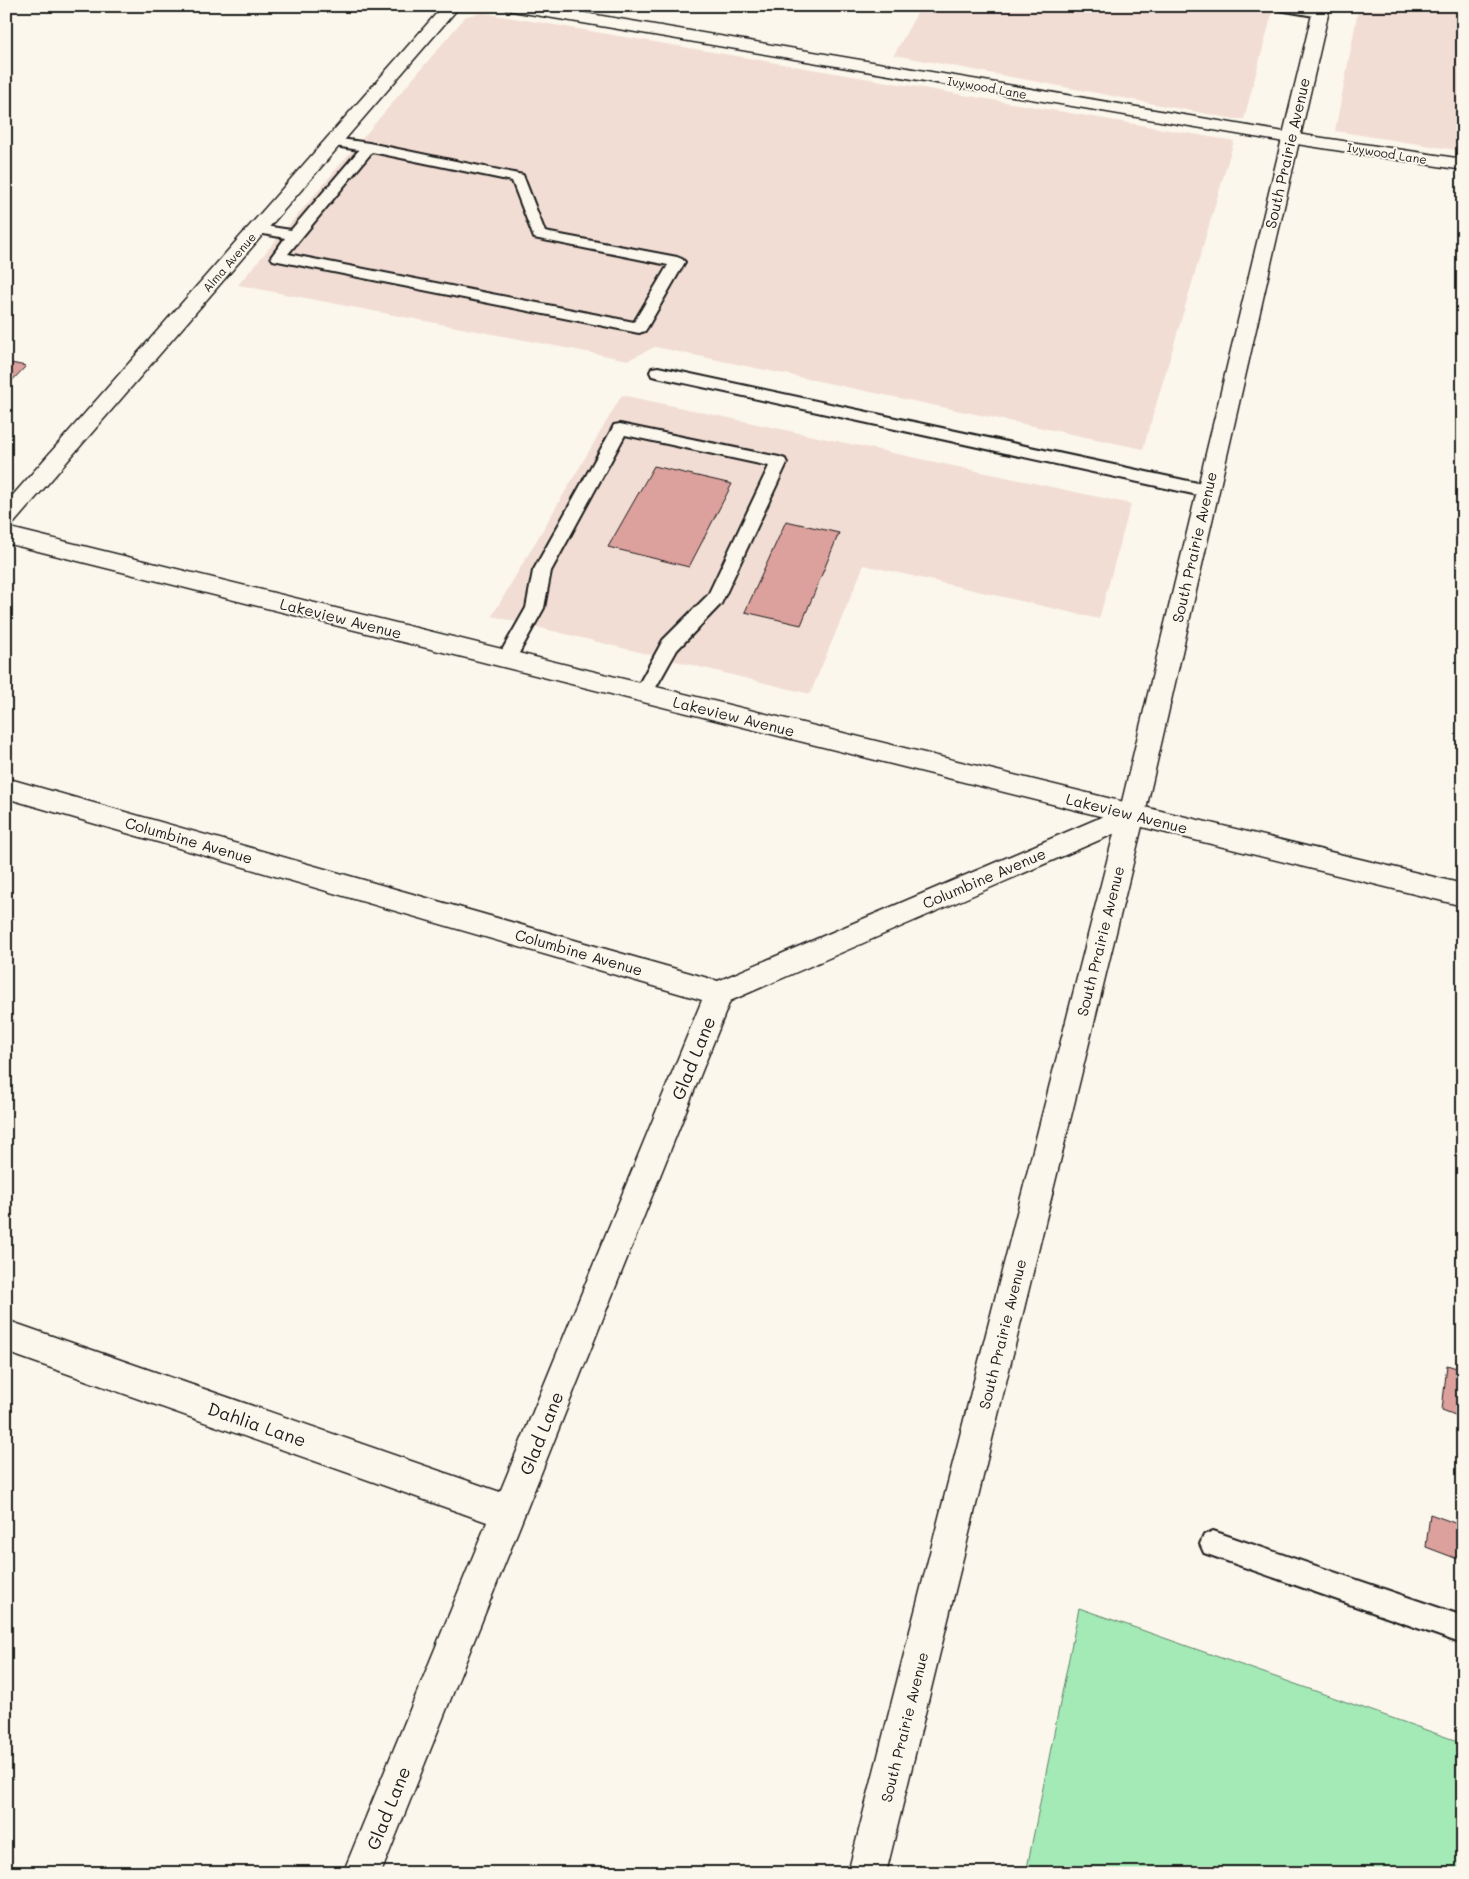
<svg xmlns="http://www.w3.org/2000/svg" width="1469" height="1879" viewBox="0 0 1469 1879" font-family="Mali,sans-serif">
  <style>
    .built { fill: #f2ddd4 }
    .green { fill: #a4eab6; stroke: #608369 }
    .building { fill: #dca19d; stroke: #1c1c1c }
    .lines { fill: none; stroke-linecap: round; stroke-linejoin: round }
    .service-casing { stroke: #1c1c1c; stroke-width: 4 }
    .minor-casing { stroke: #1c1c1c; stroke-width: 3 }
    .tertiary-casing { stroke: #1c1c1c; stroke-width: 3 }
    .secondary-casing { stroke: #1c1c1c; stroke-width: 3 }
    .service { fill: #fbf7ec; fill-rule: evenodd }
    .minor { fill: #fbf7ec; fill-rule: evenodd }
    .tertiary { fill: #fbf7ec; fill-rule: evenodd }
    .secondary { fill: #fbf7ec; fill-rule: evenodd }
    .labels { text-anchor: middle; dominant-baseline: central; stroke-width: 4; stroke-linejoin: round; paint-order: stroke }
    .far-street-label { font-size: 12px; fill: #1c1c1c; stroke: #fbf7ec }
    .street-label { font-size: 15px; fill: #1c1c1c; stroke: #fbf7ec }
    .near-street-label { font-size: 18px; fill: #1c1c1c; stroke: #fbf7ec }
  </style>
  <rect width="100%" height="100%" fill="#fbf7ec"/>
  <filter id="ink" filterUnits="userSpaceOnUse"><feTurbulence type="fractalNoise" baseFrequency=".02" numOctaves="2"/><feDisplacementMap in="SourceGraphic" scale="10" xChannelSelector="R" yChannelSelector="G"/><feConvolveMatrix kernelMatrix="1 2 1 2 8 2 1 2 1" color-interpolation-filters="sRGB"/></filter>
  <g filter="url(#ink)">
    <g class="built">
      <path d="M921,6H1274L1244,119H1234L894,55Z"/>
      <path d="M1359,6H1463V151L1335,131Z"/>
      <path d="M484,13L1234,141L1143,449L655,347L628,360L238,285L466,16Z"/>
      <path d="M622,395L1131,504L1099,619L864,565L810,694L492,616Z"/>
    </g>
    <path class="green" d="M1079,1608L1463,1743V1873H1026Z"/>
    <g class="building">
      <path d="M6,362L26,366L6,387Z"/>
      <path d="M654,466L732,484L689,567L608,547Z"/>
      <path d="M786,521L839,533L801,625L745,612Z"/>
      <path d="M1447,1365L1463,1370V1418L1442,1410Z"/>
      <path d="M1430,1514L1463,1526V1561L1426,1547Z"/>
    </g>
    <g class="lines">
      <defs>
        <g id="service">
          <path d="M367,6H386V7L380,11L369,9Z"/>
          <path d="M1273,6H1303L1325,10L1326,13L1320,17L1279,10Z"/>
          <path d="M334,138L369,143L523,175L545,232L677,257L682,259L685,262L647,328L645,331L639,333L273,260L271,257L285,238L253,232L251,229L253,226L258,225L291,230L359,150L329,145L327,142L329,139ZM372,152L512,181L534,238L668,265L634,322L288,254Z"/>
          <path d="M658,367L1207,485L1213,487L1216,491L1213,495L1207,497L652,376L650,372L652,368Z"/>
          <path d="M620,424L779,457L785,459L787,463L721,604L677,650L650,698L643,700L636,698L634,693L663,640L708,595L769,466L625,435L551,571L544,608L513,664L506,666L499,664L497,659L526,608L533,571L612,429L614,425Z"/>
          <path d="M1213,1531L1463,1616V1644L1204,1553L1200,1544L1204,1535Z"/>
        </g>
        <g id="minor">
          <path d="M443,6H460L14,523L6,526V503Z"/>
          <path d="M504,6H543L1290,133L1296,134L1299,138L1296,142L1290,143L512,11L506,9Z"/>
          <path d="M6,778L718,981L1132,804L1463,884V906L1134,825L730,1001L381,1873H343L487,1522L6,1352V1320L500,1492L702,1000L6,798Z"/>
        </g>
        <g id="tertiary">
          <path d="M1290,133L1463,159V170L1284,142L1281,138L1284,134Z"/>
          <path d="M6,527L1132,804L1141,807L1145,814L1141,821L1132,824L6,543Z"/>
        </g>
        <path id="secondary" d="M1314,6H1330L1145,814L886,1873H848L1119,814Z"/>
      </defs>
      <use href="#service" class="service-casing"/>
      <use href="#minor" class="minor-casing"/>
      <use href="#tertiary" class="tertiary-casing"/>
      <use href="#secondary" class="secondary-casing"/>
      <use href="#service" class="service"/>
      <use href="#minor" class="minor"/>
      <use href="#tertiary" class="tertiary"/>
      <use href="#secondary" class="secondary"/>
    </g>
  </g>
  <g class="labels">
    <g class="far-street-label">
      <text transform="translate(987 87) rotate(10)">Ivywood Lane</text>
      <text transform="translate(1387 153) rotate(9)">Ivywood Lane</text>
      <text transform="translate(229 262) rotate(-49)">Alma Avenue</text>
    </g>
    <g class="street-label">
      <text transform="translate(1287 153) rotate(-77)">South Prairie Avenue</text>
      <text transform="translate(1194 547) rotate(-77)">South Prairie Avenue</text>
      <text transform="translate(341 618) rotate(14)">Lakeview Avenue</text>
      <text transform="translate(734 716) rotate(14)">Lakeview Avenue</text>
      <text transform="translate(1127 813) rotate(14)">Lakeview Avenue</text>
      <text transform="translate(189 840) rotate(16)">Columbine Avenue</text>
      <text transform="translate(984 878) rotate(-23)">Columbine Avenue</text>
      <text transform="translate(1100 941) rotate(-76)">South Prairie Avenue</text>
      <text transform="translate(579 952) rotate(16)">Columbine Avenue</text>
      <text transform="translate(1002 1334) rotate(-76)">South Prairie Avenue</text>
      <text transform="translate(904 1727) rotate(-76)">South Prairie Avenue</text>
    </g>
    <g class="near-street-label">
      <text transform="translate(693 1058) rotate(-68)">Glad Lane</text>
      <text transform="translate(257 1424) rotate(19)">Dahlia Lane</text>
      <text transform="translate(541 1433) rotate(-68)">Glad Lane</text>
      <text transform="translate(388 1808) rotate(-68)">Glad Lane</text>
    </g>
  </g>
  <rect width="1469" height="1879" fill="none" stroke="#fbf7ec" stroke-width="25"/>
  <rect x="12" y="12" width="1444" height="1854" fill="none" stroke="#1c1c1c" stroke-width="2" filter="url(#ink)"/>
</svg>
